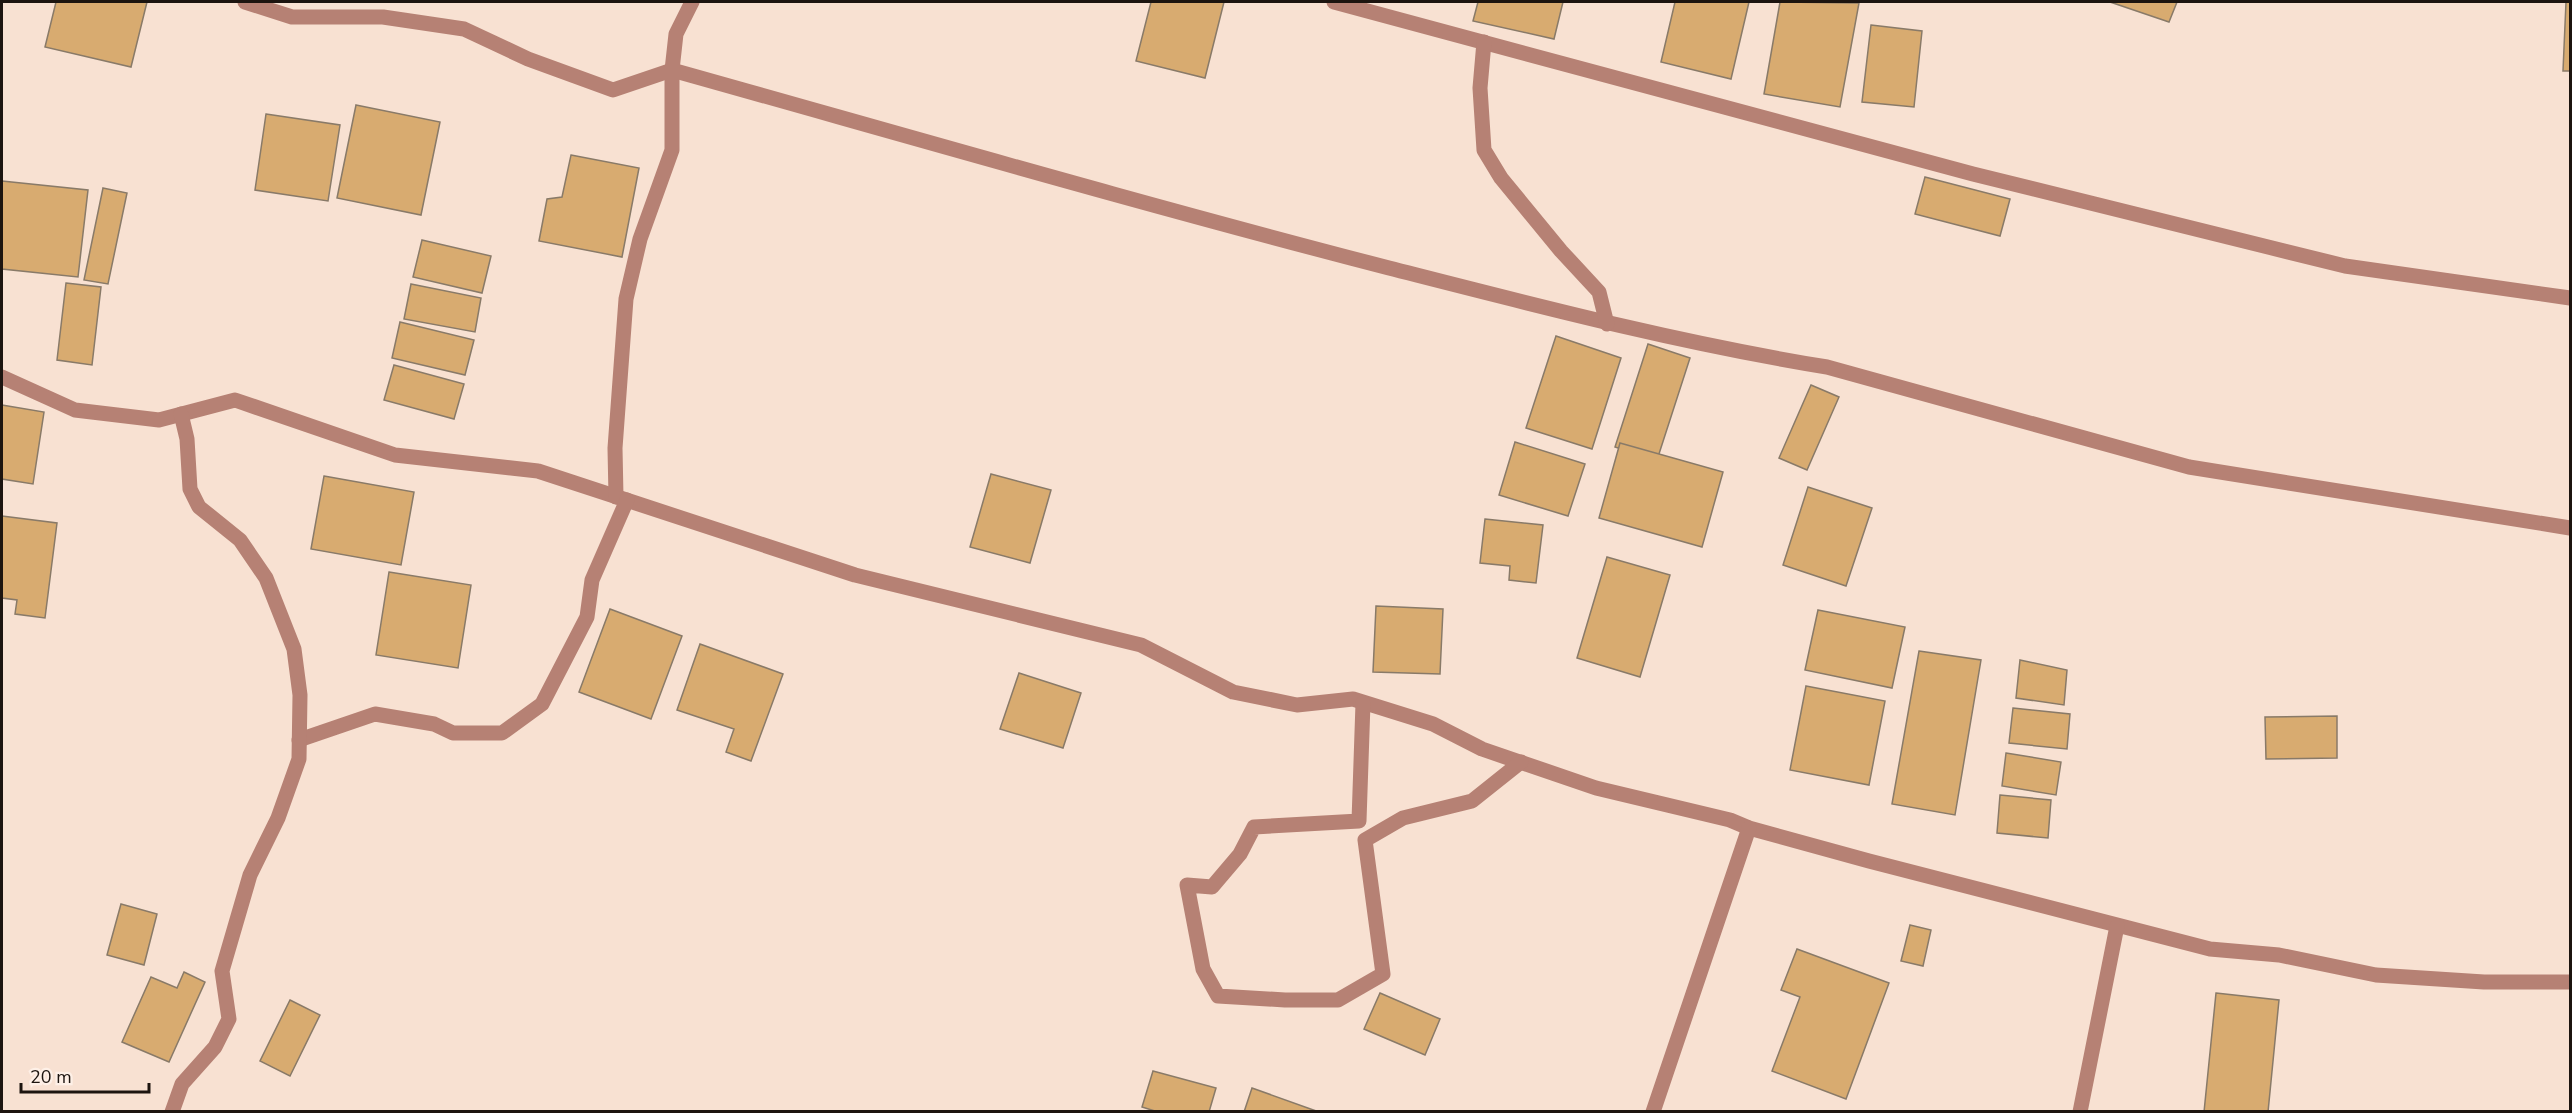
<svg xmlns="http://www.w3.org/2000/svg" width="2572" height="1113" viewBox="0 0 2572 1113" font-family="'Nunito Sans',sans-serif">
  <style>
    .building { fill: #d8ab70; stroke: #897a68; stroke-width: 1.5 }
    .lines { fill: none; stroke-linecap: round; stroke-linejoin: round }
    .minor { stroke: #b68174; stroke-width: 15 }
  </style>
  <rect width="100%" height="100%" fill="#f8e1d2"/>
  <g class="building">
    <path d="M56,2H147L131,67L45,47Z"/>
    <path d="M1151,2H1224L1205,78L1136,61Z"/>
    <path d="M1478,2H1563L1554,39L1473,21Z"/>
    <path d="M1675,2H1749L1731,79L1661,62Z"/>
    <path d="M1780,2L1859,3L1840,107L1764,94Z"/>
    <path d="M2110,2H2177L2169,22Z"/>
    <path d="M2566,2H2570V71H2563Z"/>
    <path d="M1871,25L1922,31L1914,107L1862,102Z"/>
    <path d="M356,105L440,122L421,215L337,198Z"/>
    <path d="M266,114L340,125L328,201L255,190Z"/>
    <path d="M571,155L639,168L622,257L539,241L547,199L562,197Z"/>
    <path d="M1925,177L2010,199L2000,236L1915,214Z"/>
    <path d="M2,181L88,190L78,277L2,269Z"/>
    <path d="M103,188L127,193L108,284L84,280Z"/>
    <path d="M422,240L491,256L482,293L413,277Z"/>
    <path d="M66,283L101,287L92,365L57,360Z"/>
    <path d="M411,284L481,298L475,332L404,319Z"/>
    <path d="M400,322L474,340L465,375L392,358Z"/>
    <path d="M1556,336L1621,358L1592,449L1526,428Z"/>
    <path d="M1648,344L1690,358L1657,460L1615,447Z"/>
    <path d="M394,365L464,384L454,419L384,400Z"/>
    <path d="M1811,385L1839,397L1807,470L1779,458Z"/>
    <path d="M2,405L44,412L33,484L2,479Z"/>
    <path d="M1515,442L1585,464L1568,516L1499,495Z"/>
    <path d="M1620,443L1723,472L1702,547L1599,518Z"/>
    <path d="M991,474L1051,490L1030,563L970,547Z"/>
    <path d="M324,476L414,492L401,565L311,549Z"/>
    <path d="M1808,487L1872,508L1846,586L1783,565Z"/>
    <path d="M2,516L57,523L45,618L15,614L17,600L2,598Z"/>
    <path d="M1485,519L1543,525L1536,583L1509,580L1510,566L1480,563Z"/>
    <path d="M1607,557L1670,575L1640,677L1577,658Z"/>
    <path d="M389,572L471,585L458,668L376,655Z"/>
    <path d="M1376,606L1443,609L1440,674L1373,672Z"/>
    <path d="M610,609L682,636L651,719L579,692Z"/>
    <path d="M1818,610L1905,627L1892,688L1805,670Z"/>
    <path d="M700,644L783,674L751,761L726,752L734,729L677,710Z"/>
    <path d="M1919,651L1981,660L1955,815L1892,804Z"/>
    <path d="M2020,660L2067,670L2064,705L2016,698Z"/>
    <path d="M1019,673L1081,693L1063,748L1000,729Z"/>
    <path d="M1806,686L1885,701L1869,785L1790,770Z"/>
    <path d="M2013,708L2070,714L2067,749L2009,743Z"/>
    <path d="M2337,716V758L2266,759L2265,717Z"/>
    <path d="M2006,753L2061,762L2056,795L2002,786Z"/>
    <path d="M2000,795L2051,800L2048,838L1997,833Z"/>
    <path d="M121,904L157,914L144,965L107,955Z"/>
    <path d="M1910,925L1931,930L1923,966L1901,961Z"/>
    <path d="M1797,949L1889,983L1846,1099L1772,1071L1800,997L1781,990Z"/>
    <path d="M184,972L205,982L169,1062L122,1042L151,977L177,988Z"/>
    <path d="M1380,993L1440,1019L1425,1055L1364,1029Z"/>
    <path d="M2216,993L2279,1000L2268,1112H2204Z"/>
    <path d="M290,1000L320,1015L290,1076L260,1061Z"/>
    <path d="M1153,1071L1216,1088L1209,1112H1158L1142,1107Z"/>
    <path d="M1252,1088L1319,1112H1244Z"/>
  </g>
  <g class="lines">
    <g class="minor">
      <path d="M245,2L292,17H383L464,29L528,59L613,90L672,70C911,137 1149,206 1389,268C1534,305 1679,343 1827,367L2189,467L2570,528"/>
      <path d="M1334,2L1973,174L2345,266L2570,298"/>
      <path d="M1484,42L1480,88L1484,150L1501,178L1561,251L1599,292L1607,324"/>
      <path d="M2,377L75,410L159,420L235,400L395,455L538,471L855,575L1141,645L1233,692L1297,705L1353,699L1433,724L1482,749L1596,788L1730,820L1749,828L1869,861L2210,949L2279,955L2376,975L2484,982H2570"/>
      <path d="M616,497L615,448L626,299L640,239L672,150V70L676,34L692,2"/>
      <path d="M1363,703L1359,821L1254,827L1240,854L1212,887L1187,885L1203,969L1218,996L1285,1000H1338L1383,974L1365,840L1403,818L1472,801L1521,762"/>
      <path d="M299,740L375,714L434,724L453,733H502L542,704L587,617L592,580L627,500"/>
      <path d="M172,1112L182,1084L215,1047L229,1019L222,971L250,875L278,818L299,759L300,695L294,649L266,578L240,540L199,507L190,489L187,439L181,414"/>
      <path d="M1653,1112L1749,828"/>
      <path d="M2080,1112L2117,926"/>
    </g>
  </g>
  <rect width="2572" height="1113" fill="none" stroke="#1c140f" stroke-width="6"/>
  <path d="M21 1083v9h128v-9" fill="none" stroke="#1c140f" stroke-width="3"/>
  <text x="30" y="1083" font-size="18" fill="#1c140f" stroke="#fef0e7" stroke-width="4.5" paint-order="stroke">20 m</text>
</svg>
